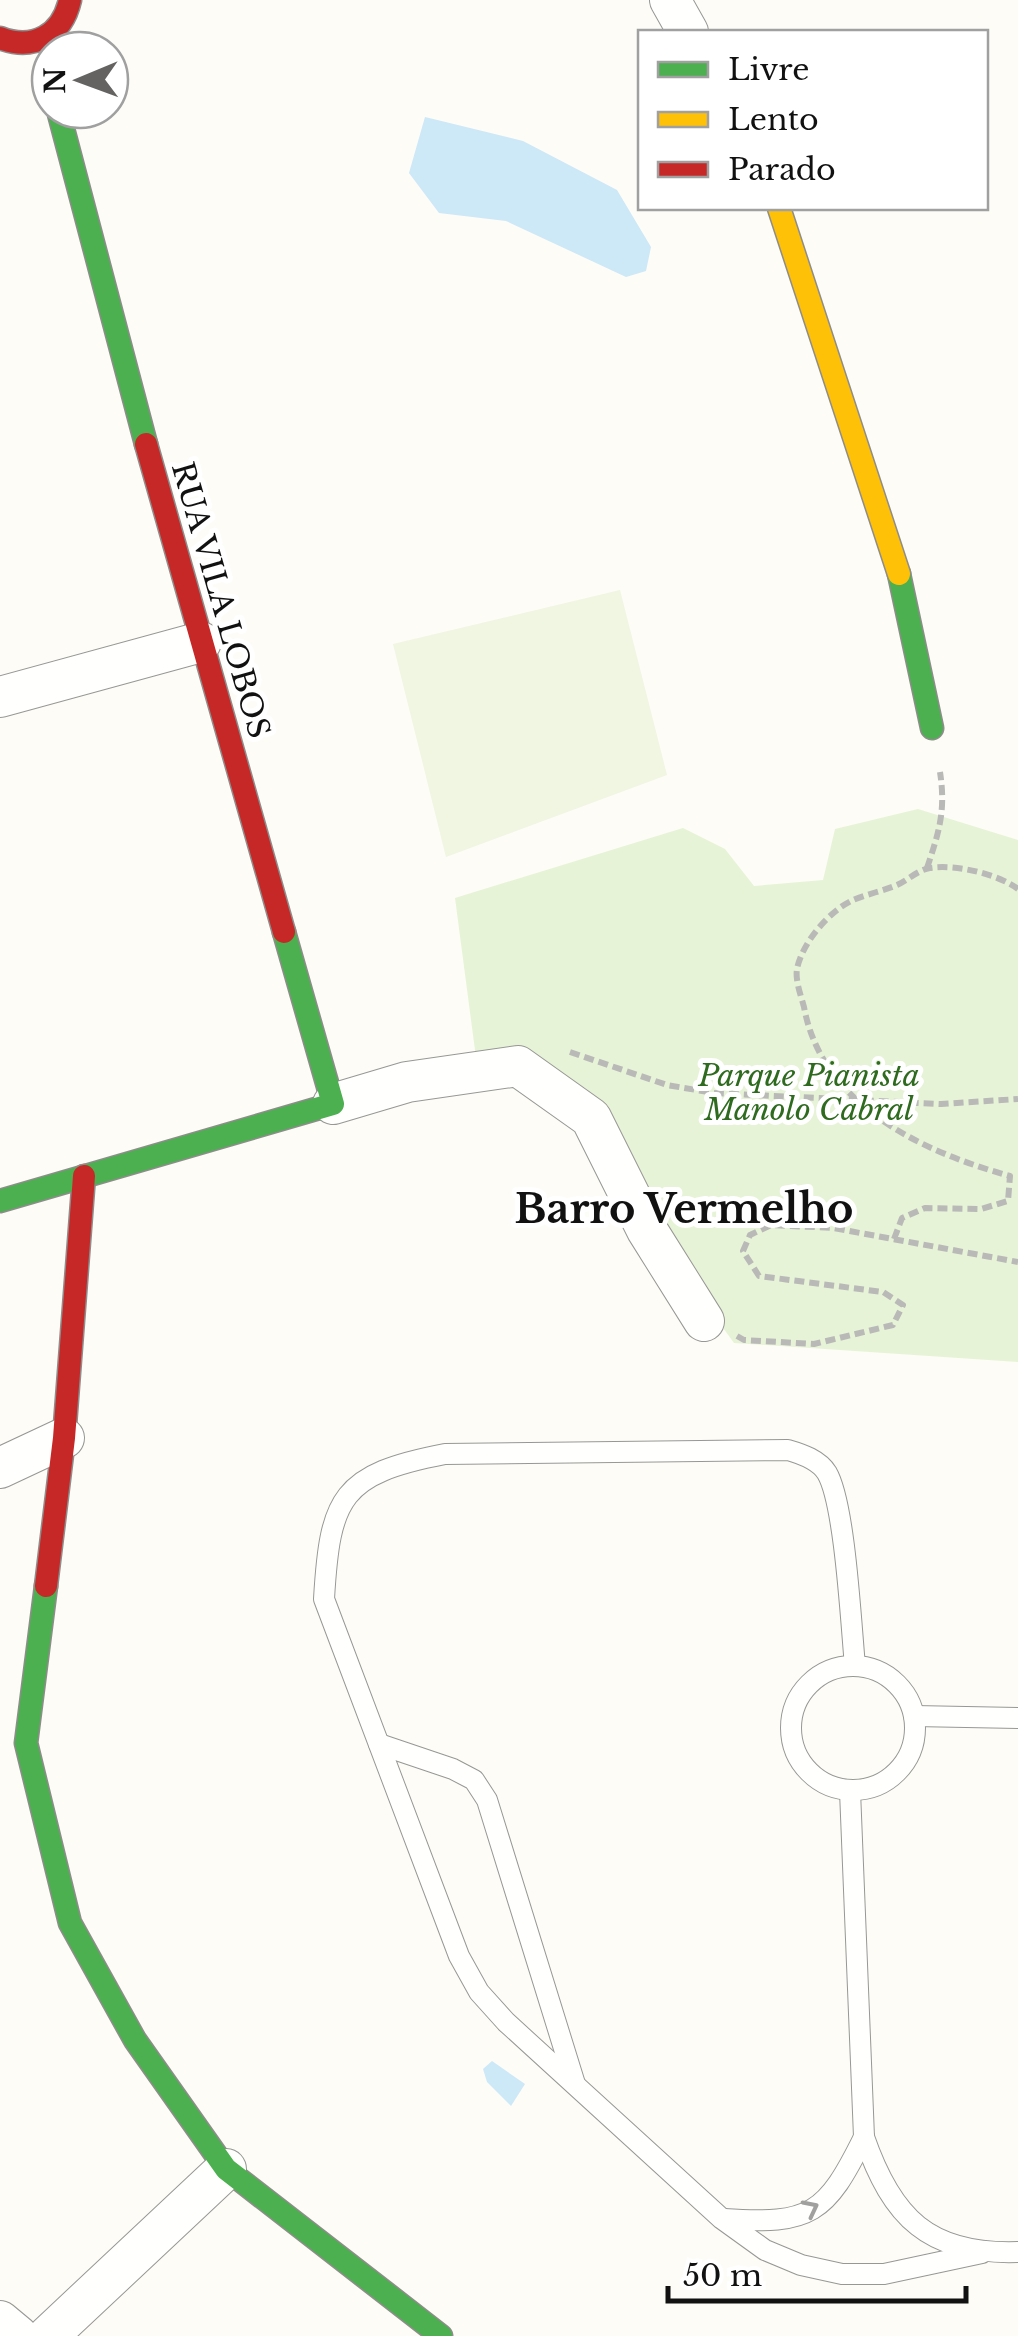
<svg xmlns="http://www.w3.org/2000/svg" width="1018" height="2336" viewBox="0 0 1018 2336" font-family="'Libre Baskerville',serif">
  <style>
    .green { fill: #e7f3d7 }
    .pitch { fill: #f0f6e1 }
    .water { fill: #cde8f7 }
    .lines { fill: none; stroke-linecap: round; stroke-linejoin: round }
    .lane-casing { stroke: #979795; stroke-width: 22 }
    .street-casing { stroke: #979795; stroke-width: 42 }
    .fast-casing { stroke: #8e8d8b; stroke-width: 25 }
    .slow-casing { stroke: #8e8d8b; stroke-width: 25 }
    .jam-casing { stroke: #8e8d8b; stroke-width: 25 }
    .path { stroke: #b9b9b8; stroke-width: 6; stroke-dasharray: 10 5; stroke-linecap: butt }
    .lane { stroke: #fffffe; stroke-width: 20 }
    .street { stroke: #fffffe; stroke-width: 40 }
    .fast { stroke: #4caf50; stroke-width: 22 }
    .slow { stroke: #ffc107; stroke-width: 22 }
    .jam { stroke: #c62828; stroke-width: 22 }
    .oneway { stroke: #a0a09f }
    .labels { text-anchor: middle; dominant-baseline: central; stroke-width: 10; stroke-linejoin: round; paint-order: stroke }
    .street-label { font-size: 30px; fill: #111; stroke: #fff }
    .park-label { font-size: 30px; font-style: italic; fill: #2f6b1f; stroke: #fff }
    .district-label { font-size: 40px; font-weight: bold; fill: #111; stroke: #fff }
  </style>
  <rect width="100%" height="100%" fill="#fdfcf7"/>
  <path class="green" d="M918,809L1018,840V1362L734,1343L553,1094L478,1073L455,898L683,828L725,849L754,886L823,880L835,829Z"/>
  <path class="pitch" d="M620,590L667,775L446,857L393,644Z"/>
  <g class="water">
    <path d="M425,117L523,141L617,190L651,247L646,271L626,277L506,221L439,213L409,173Z"/>
    <path d="M492,2061L525,2084L511,2106L487,2082L483,2069Z"/>
  </g>
  <g class="lines">
    <defs>
      <g id="lane">
        <path d="M855,1666C851,1624 845,1504 827,1473C819,1460 802,1454 788,1450L445,1454C341,1474 330,1497 324,1599L459,1956L479,1992L506,2022L722,2219L765,2250L801,2265L842,2274H884L982,2253"/>
        <circle cx="853" cy="1728" r="62"/>
        <path d="M914,1716L1018,1718"/>
        <path d="M379,1744L453,1769L474,1780L487,1800L575,2084"/>
        <path d="M850,1791L864,2137C892,2218 929,2255 1018,2252"/>
        <path d="M724,2219C811,2225 826,2214 864,2137"/>
      </g>
      <g id="street">
        <path d="M670,0L688,32"/>
        <path d="M0,697L201,642"/>
        <path d="M333,1104L407,1082L518,1066L591,1118L647,1230L704,1321"/>
        <path d="M0,1468L64,1438"/>
        <path d="M0,2321L18,2336"/>
        <path d="M48,2336L226,2169"/>
      </g>
      <g id="fast">
        <path d="M58,110L146,444"/>
        <path d="M899,574L932,728"/>
        <path d="M0,1201L333,1104L284,932"/>
        <path d="M46,1586L26,1743L70,1923L135,2040L226,2169L441,2336"/>
      </g>
      <path id="slow" d="M779,208L899,574"/>
      <g id="jam">
        <path d="M0,38C34,51 62,35 70,0"/>
        <path d="M146,444L284,932"/>
        <path d="M46,1586L64,1438L84,1176"/>
      </g>
    </defs>
    <use href="#lane" class="lane-casing"/>
    <use href="#street" class="street-casing"/>
    <use href="#fast" class="fast-casing"/>
    <use href="#slow" class="slow-casing"/>
    <use href="#jam" class="jam-casing"/>
    <g class="path">
      <path d="M927,868C939,832 946,811 940,772"/>
      <path d="M570,1052L667,1085L714,1093L941,1104L1018,1099"/>
      <path d="M894,1239L902,1218L925,1208L981,1209L1008,1201L1010,1176C923,1152 822,1106 804,1007C801,996 795,980 797,969C802,943 829,911 853,900C867,894 883,891 897,885C908,880 918,870 930,868C955,864 998,874 1018,889"/>
      <path d="M737,1336L744,1340L814,1344L893,1325L903,1305L883,1292L759,1276L743,1251L750,1235L771,1225L833,1228L1018,1262"/>
    </g>
    <use href="#lane" class="lane"/>
    <use href="#street" class="street"/>
    <use href="#fast" class="fast"/>
    <use href="#slow" class="slow"/>
    <use href="#jam" class="jam"/>
  </g>
  <defs><path id="oneway-chevron" d="M-2-3.5L2.5 0L-2 3.5" fill="none" stroke-width="1.6" stroke-linecap="round" stroke-linejoin="round" transform="scale(2.5)"/></defs>
  <use class="oneway" href="#oneway-chevron" transform="translate(811 2208) rotate(-27)"/>
  <g class="labels">
    <g class="street-label">
      <text transform="translate(221 600) rotate(74)">RUA VILA LOBOS</text>
    </g>
    <g class="park-label">
      <text x="809" y="1075">Parque Pianista<tspan x="809" dy="34">Manolo Cabral</tspan></text>
    </g>
    <g class="district-label">
      <text x="684" y="1209">Barro Vermelho</text>
    </g>
  </g>
  <rect x="638" y="30" width="350" height="180" fill="#ffffff" stroke="#a0a0a0" stroke-width="2.5"/>
  <rect x="658" y="62" width="50" height="15" fill="#4caf50" stroke="#a0a0a0" stroke-width="2.5"/>
  <text x="728" y="80" font-size="30" fill="#111111">Livre</text>
  <rect x="658" y="112" width="50" height="15" fill="#ffc107" stroke="#a0a0a0" stroke-width="2.5"/>
  <text x="728" y="130" font-size="30" fill="#111111">Lento</text>
  <rect x="658" y="162" width="50" height="15" fill="#c62828" stroke="#a0a0a0" stroke-width="2.5"/>
  <text x="728" y="180" font-size="30" fill="#111111">Parado</text>
  <g transform="translate(80 80) rotate(269)"><circle r="48" fill="#ffffff" stroke="#a0a0a0" stroke-width="2.5"/>
  <path d="M0-8L18 38L0 25L-18 38Z" fill="#646362"/>
  <text y="-15" font-size="28" font-weight="bold" text-anchor="middle" fill="#111111">N</text>
  </g>
  <path d="M668 2286v15h298v-15" fill="none" stroke="#111111" stroke-width="5"/>
  <text x="683" y="2286" font-size="30" fill="#111111" stroke="#ffffff" stroke-width="8" paint-order="stroke">50 m</text>
</svg>
